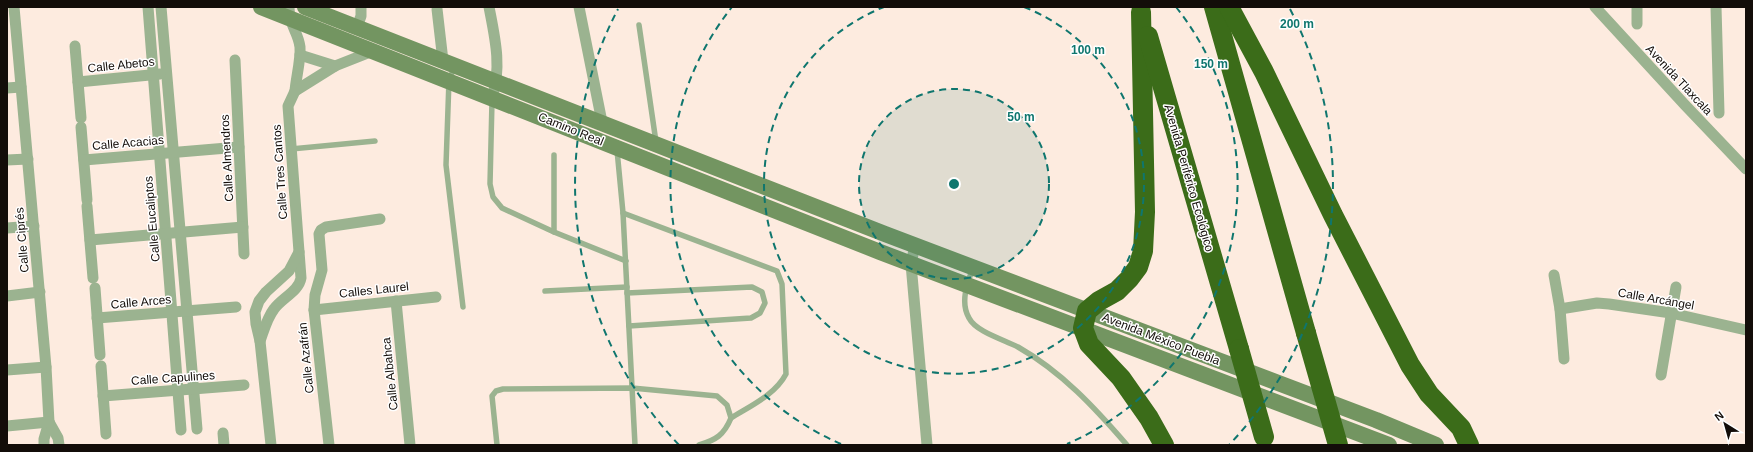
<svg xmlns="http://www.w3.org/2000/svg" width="1753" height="452" viewBox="0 0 1753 452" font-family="Helvetica,sans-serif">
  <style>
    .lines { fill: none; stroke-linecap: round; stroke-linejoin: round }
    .lane { stroke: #9bb390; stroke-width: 5.5 }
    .street { stroke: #9bb390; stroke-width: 11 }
    .secondary { stroke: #739561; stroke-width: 16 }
    .highway { stroke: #3b6c19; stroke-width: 20 }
    .highway-bridge { stroke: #3b6c19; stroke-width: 20 }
    .ring { fill: none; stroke: #0f766e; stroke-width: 2; stroke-dasharray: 7 5 }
    .labels { text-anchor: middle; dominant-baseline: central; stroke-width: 3; stroke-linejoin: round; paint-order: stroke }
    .street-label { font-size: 12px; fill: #130d09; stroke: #fff }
    .centre { fill: #0f766e; stroke: #fff; stroke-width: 2 }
    .ring-label { font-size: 12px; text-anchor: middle; font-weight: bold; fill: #0f766e; stroke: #fff; stroke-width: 3; stroke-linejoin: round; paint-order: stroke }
  </style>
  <rect width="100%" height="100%" fill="#fdebdf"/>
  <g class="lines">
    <g class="lane">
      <path d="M639,25L656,142"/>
      <path d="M455,66L449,80L446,165L463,307"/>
      <path d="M492,101L490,184L493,197L502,208L554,232"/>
      <path d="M291,149L375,141"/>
      <path d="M617,150L623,213L635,445"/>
      <path d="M554,155V232L626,261"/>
      <path d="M623,213L777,271L782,284L786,374C775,395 750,406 731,418"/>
      <path d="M973,268C967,283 960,303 969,318C976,332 1005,340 1018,347C1062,372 1095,408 1127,445"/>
      <path d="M545,291L627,287"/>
      <path d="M627,293L752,287L762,292L765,303L760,313L751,318L629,326"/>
      <path d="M497,445L492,396L496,391L503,389L632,388L717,396L727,405L731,418C724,435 716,440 699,445"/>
    </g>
    <g class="street">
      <path d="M14,7L46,367L49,422L44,439V445"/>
      <path d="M148,7L181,430"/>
      <path d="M161,7L197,429"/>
      <path d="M289,7C289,26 298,31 300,47C301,59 296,78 295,91"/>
      <path d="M489,7C495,38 502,67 492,98"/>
      <path d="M579,7L602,122"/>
      <path d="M1595,7L1685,105L1746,169"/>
      <path d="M1637,7V24"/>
      <path d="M1716,7L1719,113"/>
      <path d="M437,9L443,61"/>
      <path d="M357,27L361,16V7"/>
      <path d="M75,46L81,118"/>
      <path d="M300,55L335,66"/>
      <path d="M235,60L244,254"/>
      <path d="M78,82L160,74"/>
      <path d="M7,88L21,87"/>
      <path d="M81,127L87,200"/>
      <path d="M7,160L28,159"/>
      <path d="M84,160L239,147"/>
      <path d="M87,206L93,278"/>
      <path d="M7,228L34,226"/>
      <path d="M90,240L243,227"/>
      <path d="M915,245L911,264L927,445"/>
      <path d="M1554,275L1560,309L1564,359"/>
      <path d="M95,288L100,355"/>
      <path d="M7,296L40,292"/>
      <path d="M396,301L410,445"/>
      <path d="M1560,309L1597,303L1609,304L1671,313L1746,330"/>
      <path d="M314,310L436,297"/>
      <path d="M97,318L236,307"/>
      <path d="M260,341C264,330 267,318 274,309C282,298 299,291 301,278L288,106L295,91L335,66L373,51"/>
      <path d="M101,366L106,434"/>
      <path d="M7,370L46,367"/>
      <path d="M1661,375L1676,287"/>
      <path d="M103,396L244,385"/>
      <path d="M49,422L58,438L59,445"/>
      <path d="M7,426L49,422"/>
      <path d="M223,433L224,445"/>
      <path d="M271,445L260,341L256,324L255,312L259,301L266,292L289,271L299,252"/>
      <path d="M329,445L314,310L315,295L322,270L319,234L321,230L326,227L380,219"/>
    </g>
    <g class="secondary">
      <path d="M261,7L880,252L1389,445"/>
      <path d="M305,7L885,234L1376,420L1436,445"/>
    </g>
    <g class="highway">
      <path d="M1214,7L1306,333"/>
      <path d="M1229,7L1264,72L1333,215L1410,365L1429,394L1461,428L1469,445"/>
      <path d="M1141,12L1145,212L1143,251L1138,267L1129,279L1117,291L1099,301L1087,311L1083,328L1089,344L1121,378L1149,418L1164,445"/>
      <path d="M1148,36L1239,349"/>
    </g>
    <g class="highway-bridge">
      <path d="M1306,333L1338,445"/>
      <path d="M1239,349L1264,437"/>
    </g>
  </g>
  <circle cx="954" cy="184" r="95" fill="#0f766e" fill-opacity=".12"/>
  <g class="ring">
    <circle cx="954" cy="184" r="95"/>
    <path d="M1024 7A190 190 0 1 1 884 7"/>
    <path d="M841 444A284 284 0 0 1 732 7M1176 7A284 284 0 0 1 1067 444"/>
    <path d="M679 445A379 379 0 0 1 618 9M1290 9A379 379 0 0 1 1229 445"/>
  </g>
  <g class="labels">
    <g class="street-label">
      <text transform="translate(121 65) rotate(-6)">Calle Abetos</text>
      <text transform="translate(1679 80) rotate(47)">Avenida Tlaxcala</text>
      <text transform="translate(571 129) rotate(22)">Camino Real</text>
      <text transform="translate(128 143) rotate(-5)">Calle Acacias</text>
      <text transform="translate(227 158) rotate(-93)">Calle Almendros</text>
      <text transform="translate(280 172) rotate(-94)">Calle Tres Cantos</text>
      <text transform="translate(1189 178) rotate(74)">Avenida Periférico Ecológico</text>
      <text transform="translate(152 219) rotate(-95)">Calle Eucaliptos</text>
      <text transform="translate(22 240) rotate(-95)">Calle Ciprés</text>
      <text transform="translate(374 290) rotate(-6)">Calles Laurel</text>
      <text transform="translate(1656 299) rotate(10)">Calle Arcángel</text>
      <text transform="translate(141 302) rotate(-5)">Calle Arces</text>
      <text transform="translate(1161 339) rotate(21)">Avenida México Puebla</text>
      <text transform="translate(306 358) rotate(-96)">Calle Azafrán</text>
      <text transform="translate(390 374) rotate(-96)">Calle Albahca</text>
      <text transform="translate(173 378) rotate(-4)">Calle Capulines</text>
    </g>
  </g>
  <circle cx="954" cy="184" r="6" class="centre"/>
  <g class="ring-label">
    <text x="1297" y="28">200 m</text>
    <text x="1088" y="54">100 m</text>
    <text x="1211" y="68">150 m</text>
    <text x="1021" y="121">50 m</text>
  </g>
  <rect width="1753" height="452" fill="none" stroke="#130d09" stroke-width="16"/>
  <g transform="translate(1725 424) rotate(323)" stroke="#ffffff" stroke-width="3" paint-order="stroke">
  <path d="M0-3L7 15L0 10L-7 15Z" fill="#130d09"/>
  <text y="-6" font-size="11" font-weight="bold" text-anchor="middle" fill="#130d09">N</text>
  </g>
</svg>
